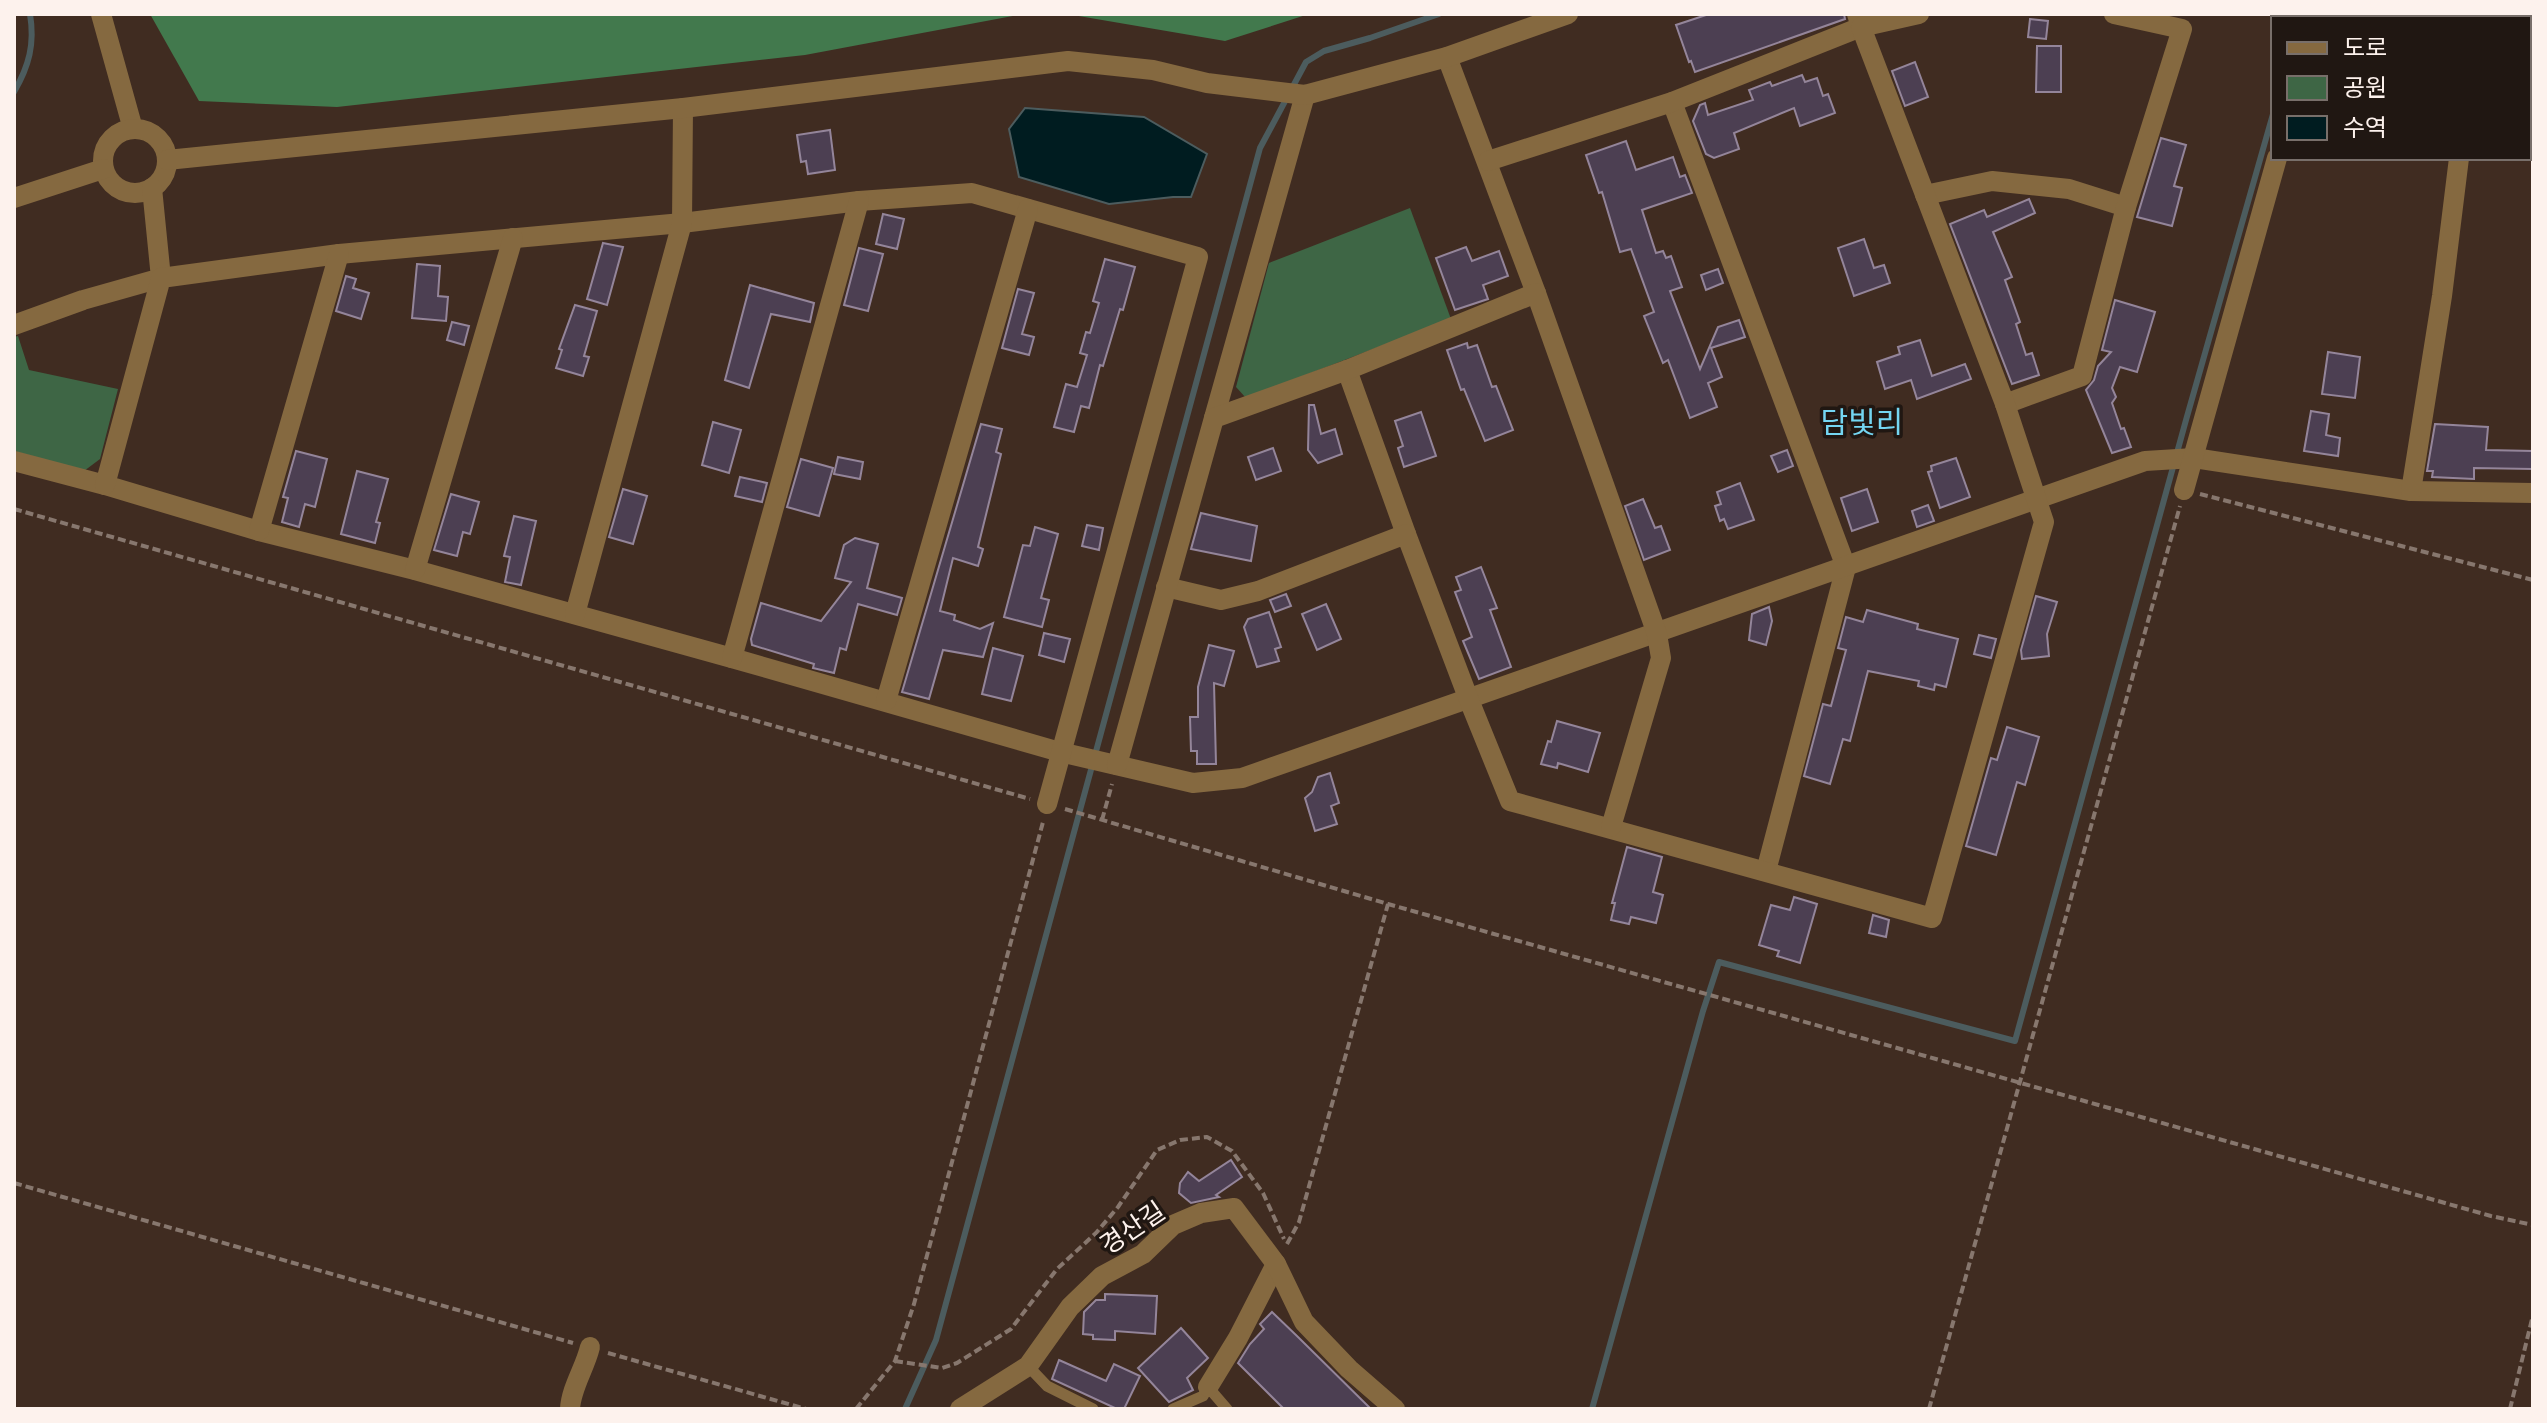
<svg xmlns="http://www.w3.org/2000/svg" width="2547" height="1423" viewBox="0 0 2547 1423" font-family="Literata,'Noto Sans KR',serif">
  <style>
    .green { fill: #3e6645 }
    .forest { fill: #42794d }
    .water { fill: #001c20; stroke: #4c5c5e; stroke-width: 2 }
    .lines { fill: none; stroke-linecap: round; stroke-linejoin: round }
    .stream { stroke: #4c5c5e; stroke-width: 6 }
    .building { fill: #4c3f52; stroke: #94859a; stroke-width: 2 }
    .path { stroke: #87776e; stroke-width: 4; stroke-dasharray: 8 4; stroke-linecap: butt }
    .service { stroke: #856940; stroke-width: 11 }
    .minor { stroke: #856940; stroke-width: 20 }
    .tertiary { stroke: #856940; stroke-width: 20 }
    .labels { text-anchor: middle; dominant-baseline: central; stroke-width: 7; stroke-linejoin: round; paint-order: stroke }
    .street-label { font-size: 26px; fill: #fdf2ed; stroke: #201712 }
    .quarter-label { font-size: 30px; fill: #74d6f2; stroke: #201712 }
  </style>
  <rect width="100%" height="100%" fill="#402c21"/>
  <g class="green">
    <path d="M1410,208L1451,319L1246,398L1236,387L1269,263Z"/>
    <path d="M18,336L29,370L118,389L100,459L84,471L14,451V337Z"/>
  </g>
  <g class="forest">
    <path d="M150,14H1024L805,55L337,107L199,101Z"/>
    <path d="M1067,14H1309L1225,41Z"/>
  </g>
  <path class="water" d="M1025,108L1144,117L1207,154L1191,197H1173L1109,204L1019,177L1009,129Z"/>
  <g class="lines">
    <g class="stream">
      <path d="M2301,18L2302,14"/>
      <path d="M14,92C29,66 35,44 30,14"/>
      <path d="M905,1409L936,1340L1260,148L1306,62L1324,51L1370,38L1439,14"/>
      <path d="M1592,1409L1703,1011L1719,962L2015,1041L2186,420L2273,114"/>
    </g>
  </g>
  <g class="building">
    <path d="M1709,14H1844L1845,19L1695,72L1691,61L1689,62L1676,25Z"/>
    <path d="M2030,19L2048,21L2046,39L2028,37Z"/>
    <path d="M2037,46H2061V92H2036Z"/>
    <path d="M1915,62L1928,97L1905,106L1892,71Z"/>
    <path d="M1802,75L1805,82L1817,78L1823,96L1828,94L1835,113L1800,126L1794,108L1734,133L1739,149L1714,158L1706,154L1693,121L1700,105L1705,103L1708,115L1753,100L1749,90L1770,82L1772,86Z"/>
    <path d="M830,130L835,170L808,174L806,161L801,162L797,135Z"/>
    <path d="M2161,138L2186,145L2174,186L2182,188L2172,226L2137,217Z"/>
    <path d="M1626,141L1636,170L1673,157L1680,177L1685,175L1692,193L1642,210L1656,253L1663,251L1666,258L1671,256L1682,287L1670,291L1700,369L1718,327L1739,320L1745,337L1711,348L1722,377L1708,383L1717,407L1690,418L1668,360L1663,363L1644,316L1654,312L1631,249L1620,252L1602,192L1599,193L1586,155Z"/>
    <path d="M2029,199L2035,213L1993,232L2012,277L2005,280L2020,322L2016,324L2026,355L2032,353L2039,375L2012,384L1950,224L1984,210L1987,217Z"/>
    <path d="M883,214L904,219L897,249L876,244Z"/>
    <path d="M1864,239L1874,268L1884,265L1890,283L1854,296L1838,248Z"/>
    <path d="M603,243L623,247L607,305L587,299Z"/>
    <path d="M1466,247L1472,261L1499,251L1508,276L1483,285L1488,299L1455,310L1436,258Z"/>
    <path d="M859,248L883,254L868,311L844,305Z"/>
    <path d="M1105,259L1135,267L1123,310L1120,309L1103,366L1100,365L1089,408L1081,406L1074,432L1054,427L1066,384L1077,387L1087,355L1080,353L1086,332L1090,333L1099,303L1093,301Z"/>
    <path d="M417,264L440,266L438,296L448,297L446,321L412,318Z"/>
    <path d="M1718,269L1723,283L1706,290L1701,275Z"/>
    <path d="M346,276L356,279L353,288L369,293L361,319L336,311Z"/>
    <path d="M750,285L814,303L810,322L771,314L749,388L725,380Z"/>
    <path d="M1018,289L1034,293L1022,334L1034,337L1029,355L1002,348Z"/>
    <path d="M2115,300L2155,312L2137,372L2120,367L2112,388L2116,397L2112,403L2121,429L2124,428L2131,447L2112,453L2086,390L2094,380L2098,366L2111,352L2102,350Z"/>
    <path d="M575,305L597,311L584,356L589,357L583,376L556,368L562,350L559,349Z"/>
    <path d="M452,322L469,326L464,345L447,340Z"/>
    <path d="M1920,340L1932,376L1965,364L1971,379L1917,399L1911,380L1885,389L1877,362L1900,354L1898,347Z"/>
    <path d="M1467,343L1468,348L1477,345L1492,387L1496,386L1513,430L1485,441L1464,389L1461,390L1447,350Z"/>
    <path d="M2328,352L2360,357L2355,398L2322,394Z"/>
    <path d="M1309,405H1314L1321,434L1335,429L1342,454L1318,463L1308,450Z"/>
    <path d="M2311,411L2329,414L2326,435L2340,438L2338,456L2304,451Z"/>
    <path d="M1421,412L1436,456L1404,467L1398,448L1403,446L1395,421Z"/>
    <path d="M713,422L741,430L729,473L702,465Z"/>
    <path d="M981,424L1002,429L996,452L1001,454L978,547L983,549L978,566L953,558L940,611L955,615L954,620L980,629L993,623L983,657L943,650L929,699L902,692Z"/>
    <path d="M2435,424L2488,427L2486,450L2533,451V469L2474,468V479L2432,477L2433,471H2427Z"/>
    <path d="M1273,448L1281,471L1256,480L1248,457Z"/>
    <path d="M1787,450L1793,466L1778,472L1771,456Z"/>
    <path d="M296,451L327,459L315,507L305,504L299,527L282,522L288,498L283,497Z"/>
    <path d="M838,457L863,462L860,479L834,474Z"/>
    <path d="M1956,458L1970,497L1940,508L1928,472L1932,471L1931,466Z"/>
    <path d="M801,459L833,468L819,516L787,507Z"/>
    <path d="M357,471L388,479L376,522L380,523L375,543L341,534Z"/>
    <path d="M740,477L767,483L762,502L735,496Z"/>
    <path d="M1740,483L1754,520L1728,529L1724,519L1720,521L1715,506L1721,504L1717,492Z"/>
    <path d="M623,489L647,496L633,544L609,537Z"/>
    <path d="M1867,489L1878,522L1852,531L1841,498Z"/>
    <path d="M451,494L479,502L470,534L463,532L457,556L434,550Z"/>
    <path d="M1643,499L1655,528L1661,526L1670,550L1644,560L1625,506Z"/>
    <path d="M1928,505L1934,521L1917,527L1912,511Z"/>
    <path d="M1201,513L1257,526L1251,561L1191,549Z"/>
    <path d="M514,516L536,521L521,585L505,582L510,557L504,556Z"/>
    <path d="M1087,525L1103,528L1099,550L1082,546Z"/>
    <path d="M1035,527L1058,534L1041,598L1049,600L1042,627L1004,617L1023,545L1030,546Z"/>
    <path d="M855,538L878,544L867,588L902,598L897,615L858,604L846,650L840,648L834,673L813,668L814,664L752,645L751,639L761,603L821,621L851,582L835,578L844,545Z"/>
    <path d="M1481,567L1497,608L1490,610L1511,667L1479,679L1463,641L1472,637L1455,592L1461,590L1456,577Z"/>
    <path d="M1286,594L1291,606L1275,612L1270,600Z"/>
    <path d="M2036,596L2057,602L2047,634L2049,656L2022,659L2021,650Z"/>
    <path d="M1326,604L1341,639L1317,650L1302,614Z"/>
    <path d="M1769,607L1772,621L1766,645L1749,640L1752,614Z"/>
    <path d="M1867,610L1918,624L1917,629L1958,639L1946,687L1935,684L1934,690L1918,686L1919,681L1868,671L1850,741L1843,739L1830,784L1804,776L1823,704L1831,706L1846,650L1838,648L1846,617L1863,622Z"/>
    <path d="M1269,612L1281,647L1275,649L1279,661L1257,667L1244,627L1248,619Z"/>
    <path d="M1044,633L1070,639L1064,662L1039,655Z"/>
    <path d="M1979,635L1996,639L1991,658L1974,654Z"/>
    <path d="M1209,645L1234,651L1224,686L1214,683L1216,764H1197V751H1191L1190,717H1198V687Z"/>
    <path d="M993,648L1023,656L1011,701L982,694Z"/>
    <path d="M1557,721L1600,733L1588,772L1558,763L1557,768L1541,764L1548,741L1551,742Z"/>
    <path d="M2007,727L2039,737L2025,785L2017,782L1996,855L1966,846L1991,758L1997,760Z"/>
    <path d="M1330,773L1339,803L1331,806L1337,824L1315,831L1305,798L1312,792L1318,777Z"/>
    <path d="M1627,847L1662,857L1653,892L1663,895L1656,923L1631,917L1629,924L1611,920L1615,903H1612Z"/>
    <path d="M1794,897L1817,904L1800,963L1777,956L1779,951L1759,945L1771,905L1790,910Z"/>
    <path d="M1873,915L1889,920L1886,937L1869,933Z"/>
    <path d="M1231,1160L1242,1177L1216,1195L1219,1197L1191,1203L1179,1193L1180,1183L1188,1172L1199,1181Z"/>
    <path d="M1105,1294L1157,1296L1155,1334L1115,1331V1340L1093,1339V1335L1083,1334L1084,1312L1096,1300H1105Z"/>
    <path d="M1272,1312L1298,1337L1371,1409H1284L1238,1363L1250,1344L1264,1329L1260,1324Z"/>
    <path d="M1181,1328L1208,1358L1187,1378L1193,1390L1169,1402L1138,1368Z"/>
    <path d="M1059,1360L1106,1381L1114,1364L1140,1376L1124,1409H1117L1052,1379Z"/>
  </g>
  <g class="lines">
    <g class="path">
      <path d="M2200,494L2533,580"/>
      <path d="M14,509L1030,799"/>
      <path d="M1065,809L1388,904L2491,1216L2533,1225"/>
      <path d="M1102,820L1112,784"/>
      <path d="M14,1183L573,1343"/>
      <path d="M1287,1244L1299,1222L1388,904"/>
      <path d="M608,1353L806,1409"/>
      <path d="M895,1361L942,1368L957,1363L1011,1329L1057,1269L1096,1233L1118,1207L1157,1150L1180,1140L1207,1137L1232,1151L1263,1193L1284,1239"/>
      <path d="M856,1409L895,1361L914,1304L1043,822"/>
      <path d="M1929,1409L2180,506"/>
      <path d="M2510,1409L2533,1315"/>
    </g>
    <g class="service">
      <path d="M1028,1366L1047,1386L1093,1409"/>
      <path d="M1173,1409L1203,1396L1208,1387L1227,1409"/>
    </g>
    <g class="minor">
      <path d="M101,14L133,129"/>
      <path d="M1447,57L1536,293"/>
      <path d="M2529,99L2533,100"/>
      <path d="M1672,102L1846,567L1766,871"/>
      <circle cx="135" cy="161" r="32"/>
      <path d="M1488,161L1672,102L1861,27L1857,14"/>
      <path d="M1925,195L1992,181L2069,189L2126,207"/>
      <path d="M14,198L103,169"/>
      <path d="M14,325L83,300L161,278L152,188"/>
      <path d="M1347,370L1406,534"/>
      <path d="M2005,404L2082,376L2126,207L2182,29L2114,14"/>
      <path d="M1214,418L1305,95"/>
      <path d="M14,461L105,485L259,531L415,570L732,658L1060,752L1193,783L1242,778L2145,461L2194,458L2411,491L2533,493"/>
      <path d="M105,485L161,278L339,254L682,223L859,201L972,193L1198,257L1047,804"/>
      <path d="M2184,490L2277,158"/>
      <path d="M2411,491L2442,296L2459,158"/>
      <path d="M259,531L339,254"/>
      <path d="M415,570L513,238"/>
      <path d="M1166,587L1221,600L1258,591L1406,534L1469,700L1510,801L1932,918L2044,522L2005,404L1861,27L1919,14"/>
      <path d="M575,614L682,223L683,108"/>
      <path d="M732,658L859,201"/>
      <path d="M886,701L1028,209"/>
      <path d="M1117,765L1214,418L1347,370L1536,293L1657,634L1661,658L1611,827"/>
      <path d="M1208,1387L1238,1338L1276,1264"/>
      <path d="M570,1409C571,1388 585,1368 590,1347"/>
      <path d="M960,1409L1028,1366L1070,1307L1102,1276L1143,1254L1173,1225L1201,1213L1234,1208L1276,1264L1304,1322L1349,1369L1395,1409"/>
    </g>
    <path class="tertiary" d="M167,160L683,108L1068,61L1153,70L1207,83L1305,95L1447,57L1568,14"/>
  </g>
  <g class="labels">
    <g class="street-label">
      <text transform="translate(1131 1226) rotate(-34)">경산길</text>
    </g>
    <g class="quarter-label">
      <text x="1862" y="420">담빛리</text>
    </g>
  </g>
  <rect width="2547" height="1423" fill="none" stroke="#fdf2ed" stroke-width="32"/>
  <rect x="2271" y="16" width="260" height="144" fill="#201712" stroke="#786f6a" stroke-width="2"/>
  <rect x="2287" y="42" width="40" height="12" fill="#856940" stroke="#786f6a" stroke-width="2"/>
  <text x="2343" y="56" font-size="24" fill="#fdf2ed">도로</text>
  <rect x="2287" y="76" width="40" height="24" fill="#3e6645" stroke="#786f6a" stroke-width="2"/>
  <text x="2343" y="96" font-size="24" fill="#fdf2ed">공원</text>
  <rect x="2287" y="116" width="40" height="24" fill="#001c20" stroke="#786f6a" stroke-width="2"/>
  <text x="2343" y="136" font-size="24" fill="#fdf2ed">수역</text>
</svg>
